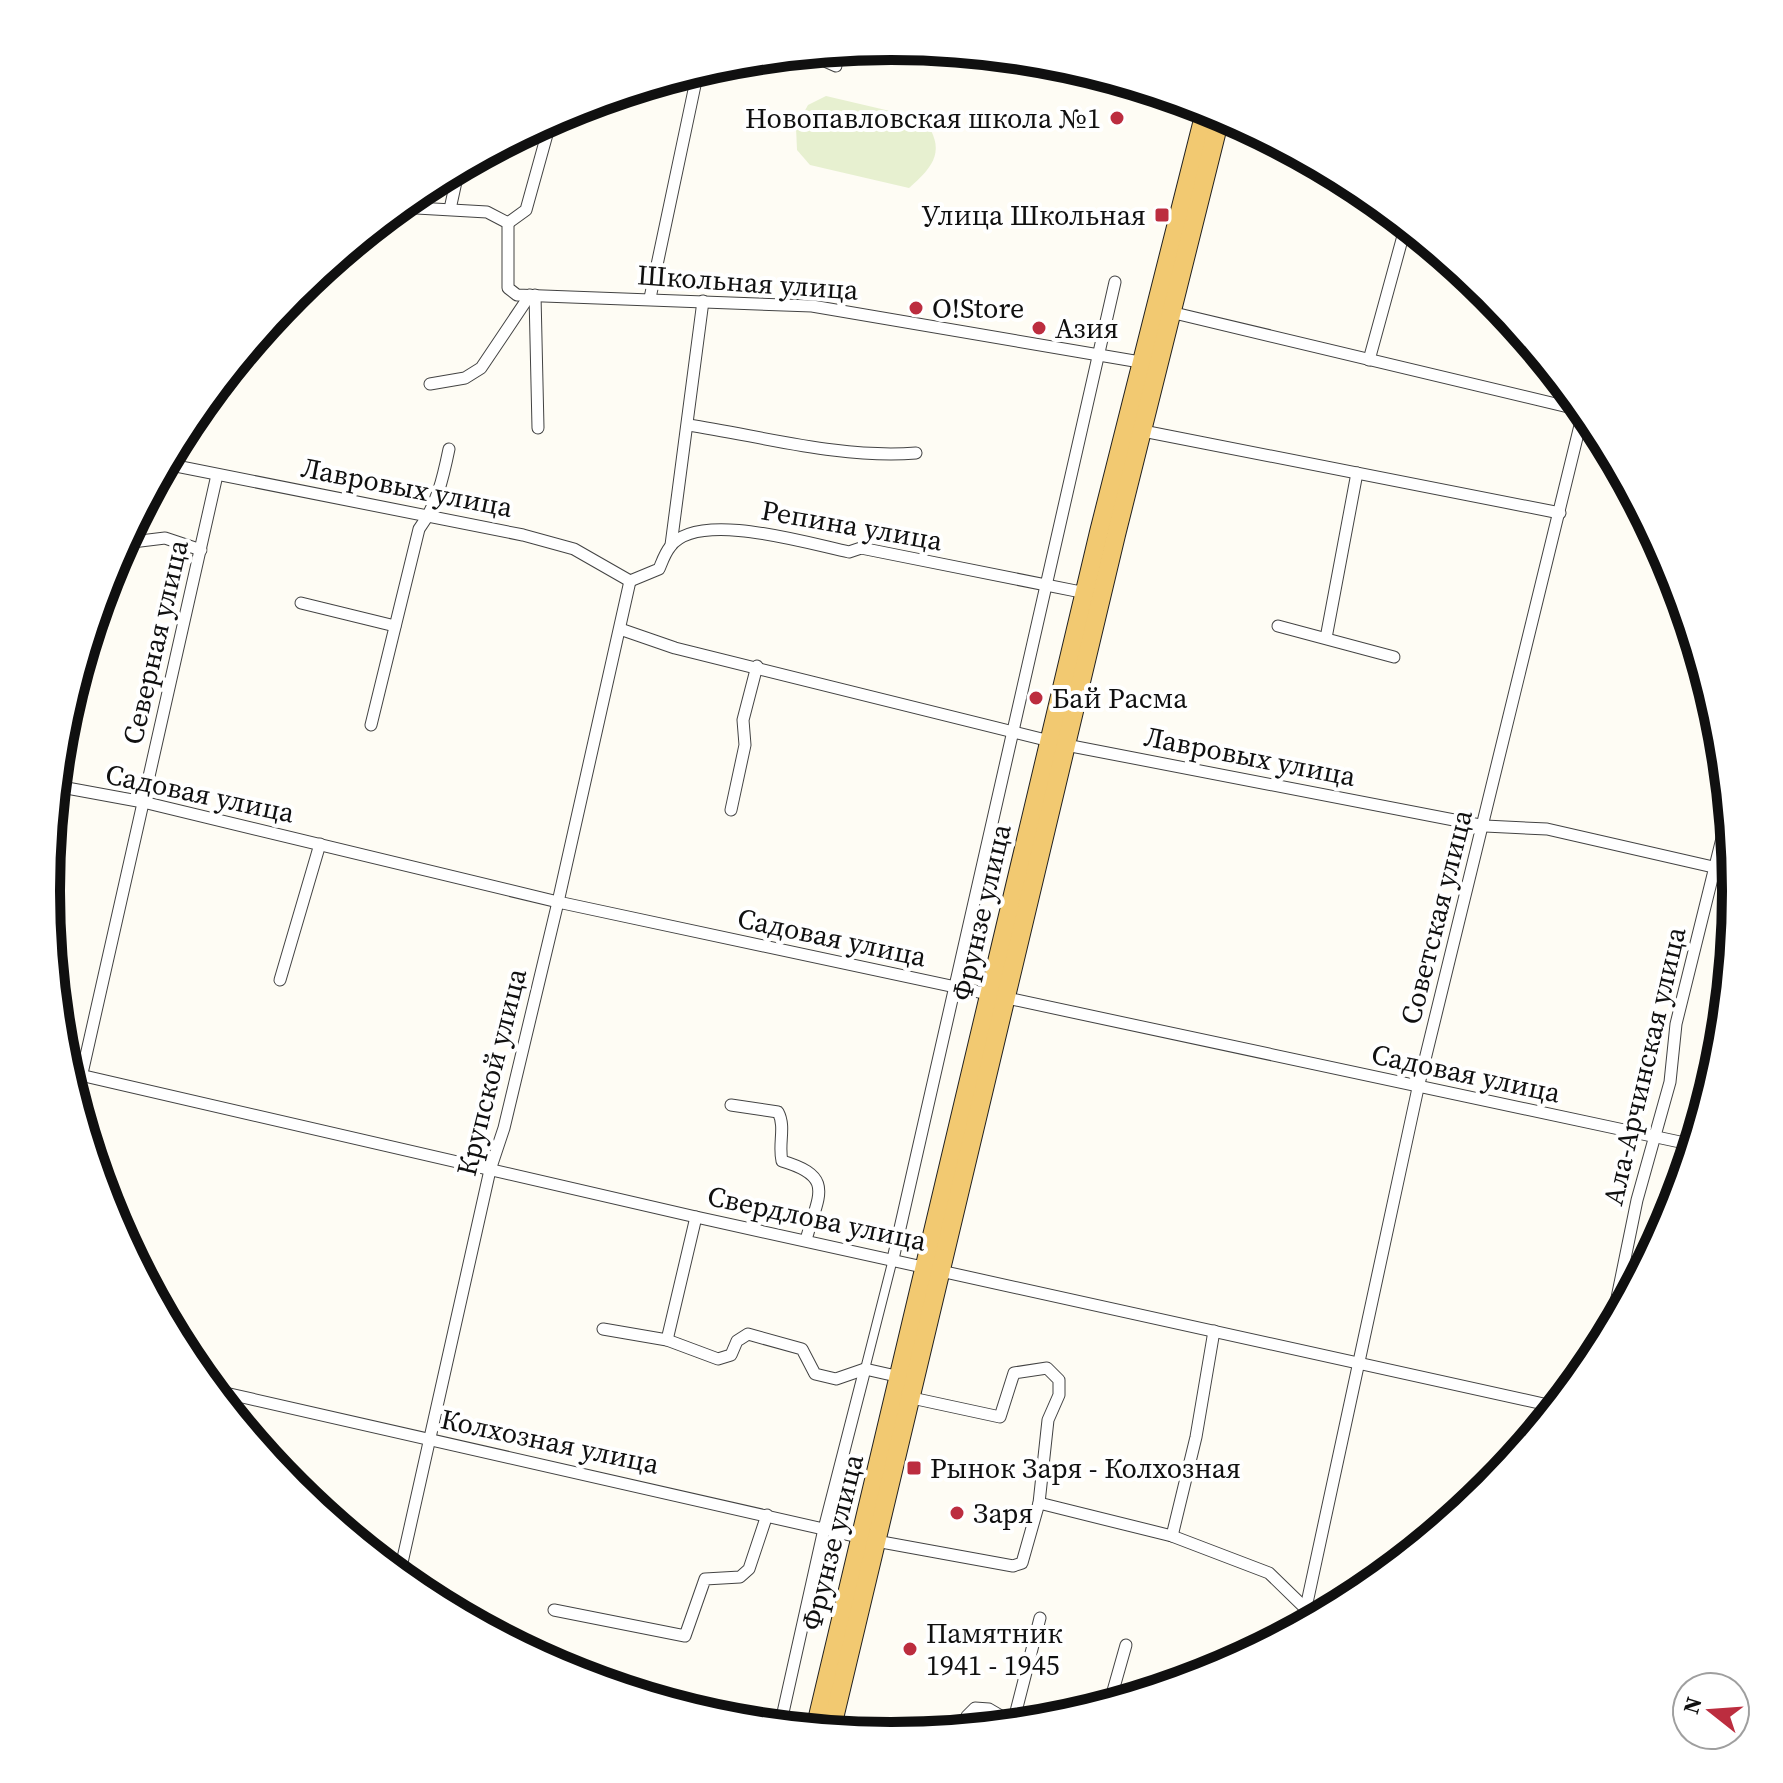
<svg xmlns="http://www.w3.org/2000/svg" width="1783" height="1783" viewBox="0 0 1783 1783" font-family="'Source Serif 4',serif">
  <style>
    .pitch { fill: #e7f0d0 }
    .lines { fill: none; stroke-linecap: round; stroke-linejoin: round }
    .pedestrian-casing { stroke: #434343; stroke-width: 10 }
    .minor-casing { stroke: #434343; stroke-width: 13 }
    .primary-casing { stroke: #212121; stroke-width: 20 }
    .pedestrian { stroke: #fff; stroke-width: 8 }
    .minor { stroke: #fff; stroke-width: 11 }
    .primary { stroke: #f2c971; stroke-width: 18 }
    .poi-dot { fill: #bc2d3f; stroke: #fff; stroke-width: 3 }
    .labels { text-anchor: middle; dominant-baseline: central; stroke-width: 8; stroke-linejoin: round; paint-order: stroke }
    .poi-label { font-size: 28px; fill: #101010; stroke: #fff; text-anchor: start }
    .street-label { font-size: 28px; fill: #101010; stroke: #fff }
    .rim { fill: none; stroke: #101010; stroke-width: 10 }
  </style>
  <rect width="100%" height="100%" fill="#fefcf4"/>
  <path class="pitch" d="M826,96L924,119C946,150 935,165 909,188L810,165L797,150L796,127L808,105Z"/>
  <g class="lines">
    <defs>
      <path id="pedestrian" d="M865,1369L893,1259"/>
      <g id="minor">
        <path d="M809,54L836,66"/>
        <path d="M399,207L487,212L508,223V288L517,295L812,306L1146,363"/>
        <path d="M450,209L459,168"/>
        <path d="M508,223L526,210L551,120"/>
        <path d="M535,295L538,428"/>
        <path d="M650,298L698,71"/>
        <path d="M1166,311L1585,411"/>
        <path d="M1369,360L1406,225"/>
        <path d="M430,384L465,378L481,368L530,295"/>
        <path d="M688,425C761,436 841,459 916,453"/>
        <path d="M1143,431L1560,513"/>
        <path d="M166,464L523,535L574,549L630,581"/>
        <path d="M124,543L165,538L201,550"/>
        <path d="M671,545L703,301"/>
        <path d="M630,581L659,569C662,562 665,553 670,547C697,509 810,544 849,552L861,548L1086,593"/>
        <path d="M301,603L395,626"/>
        <path d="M1278,626L1394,657"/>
        <path d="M620,629L675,648L1066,745L1485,826L1547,829L1735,872"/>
        <path d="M1326,638L1357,473"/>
        <path d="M371,725L419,529C437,505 443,478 449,449"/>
        <path d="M56,786L143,802L558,902L1694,1145"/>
        <path d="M731,810L745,745L743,720L757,666"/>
        <path d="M280,980L320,844"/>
        <path d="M67,1072L696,1217L1557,1407"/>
        <path d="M76,1100L217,475"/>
        <path d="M731,1105L778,1112C786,1127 778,1144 782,1161C836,1177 818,1195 806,1240"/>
        <path d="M893,1259L1115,282"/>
        <path d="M603,1329L667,1340L696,1217"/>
        <path d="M1610,1332L1637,1200L1670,1082L1676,1024L1729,810"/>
        <path d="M667,1340L718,1359L731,1355L737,1341L748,1334L802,1349L815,1374L836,1379L865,1369L905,1378"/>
        <path d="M212,1390L876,1541L1013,1566L1022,1563L1039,1503L1048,1420L1059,1395V1380L1047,1368L1014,1373L1000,1417L912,1398"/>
        <path d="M1039,1503L1172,1536L1269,1573L1305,1608"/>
        <path d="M1172,1536L1196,1437L1214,1331"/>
        <path d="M399,1576L490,1170L504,1128L558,902L630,581"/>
        <path d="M554,1610L685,1636L705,1579L740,1577L749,1569L767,1515"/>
        <path d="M1302,1626L1418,1088L1584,409"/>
        <path d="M1109,1705L1126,1645"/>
        <path d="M1014,1718L1036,1723"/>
        <path d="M780,1726L824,1529L865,1369"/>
        <path d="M963,1730L967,1716L975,1708L989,1709L1013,1723L1040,1618"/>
      </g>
      <g id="primary">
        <path d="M815,1729L1099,532L1206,108"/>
        <path d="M831,1731L1116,535L1221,114"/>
      </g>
    </defs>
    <use href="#pedestrian" class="pedestrian-casing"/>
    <use href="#minor" class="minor-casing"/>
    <use href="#primary" class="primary-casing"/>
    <use href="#pedestrian" class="pedestrian"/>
    <use href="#minor" class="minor"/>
    <use href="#primary" class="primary"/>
  </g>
  <g class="poi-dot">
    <circle cx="1117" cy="118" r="8"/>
    <rect x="1154" y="207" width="16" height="16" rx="4"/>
    <circle cx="916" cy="308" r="8"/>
    <circle cx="1039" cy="328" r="8"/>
    <circle cx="1036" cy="698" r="8"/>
    <rect x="906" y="1460" width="16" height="16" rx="4"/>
    <circle cx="957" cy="1513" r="8"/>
    <circle cx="910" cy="1649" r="8"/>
  </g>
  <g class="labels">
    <g class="poi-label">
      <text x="1101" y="118" text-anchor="end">Новопавловская школа №1</text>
      <text x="1146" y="215" text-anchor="end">Улица Школьная</text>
      <text x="932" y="308">O!Store</text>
      <text x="1055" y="328">Азия</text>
      <text x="1052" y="698">Бай Расма</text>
      <text x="930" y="1468">Рынок Заря - Колхозная</text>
      <text x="973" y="1513">Заря</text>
      <text x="926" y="1633">Памятник<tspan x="926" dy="32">1941 - 1945</tspan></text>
    </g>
    <g class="street-label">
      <text transform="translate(748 282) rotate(4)">Школьная улица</text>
      <text transform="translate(407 487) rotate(11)">Лавровых улица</text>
      <text transform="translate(852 525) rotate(10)">Репина улица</text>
      <text transform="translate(155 642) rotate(-77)">Северная улица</text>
      <text transform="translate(1250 756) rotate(11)">Лавровых улица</text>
      <text transform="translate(200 793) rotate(12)">Садовая улица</text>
      <text transform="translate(981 912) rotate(-77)">Фрунзе улица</text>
      <text transform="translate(1436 917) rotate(-76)">Советская улица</text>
      <text transform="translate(832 937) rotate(12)">Садовая улица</text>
      <text transform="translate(1644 1066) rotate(-77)">Ала-Арчинская улица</text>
      <text transform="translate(491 1072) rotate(-76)">Крупской улица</text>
      <text transform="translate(1466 1073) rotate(12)">Садовая улица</text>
      <text transform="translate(817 1218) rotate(12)">Свердлова улица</text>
      <text transform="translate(550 1441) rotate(12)">Колхозная улица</text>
      <text transform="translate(832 1542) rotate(-76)">Фрунзе улица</text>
    </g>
  </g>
  <path d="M0 0H1783V1783H0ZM60 891a831 831 0 1 1 1662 0a831 831 0 1 1-1662 0Z" fill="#fff" fill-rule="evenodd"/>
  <path class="rim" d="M60 891a831 831 0 1 1 1662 0a831 831 0 1 1-1662 0Z"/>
  <g transform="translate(1711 1711) rotate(287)"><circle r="38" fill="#ffffff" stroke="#9f9f9f" stroke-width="2"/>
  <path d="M0-6L14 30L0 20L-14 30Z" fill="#bc2d3f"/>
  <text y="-12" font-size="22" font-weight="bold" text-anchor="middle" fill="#101010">N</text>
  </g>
</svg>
